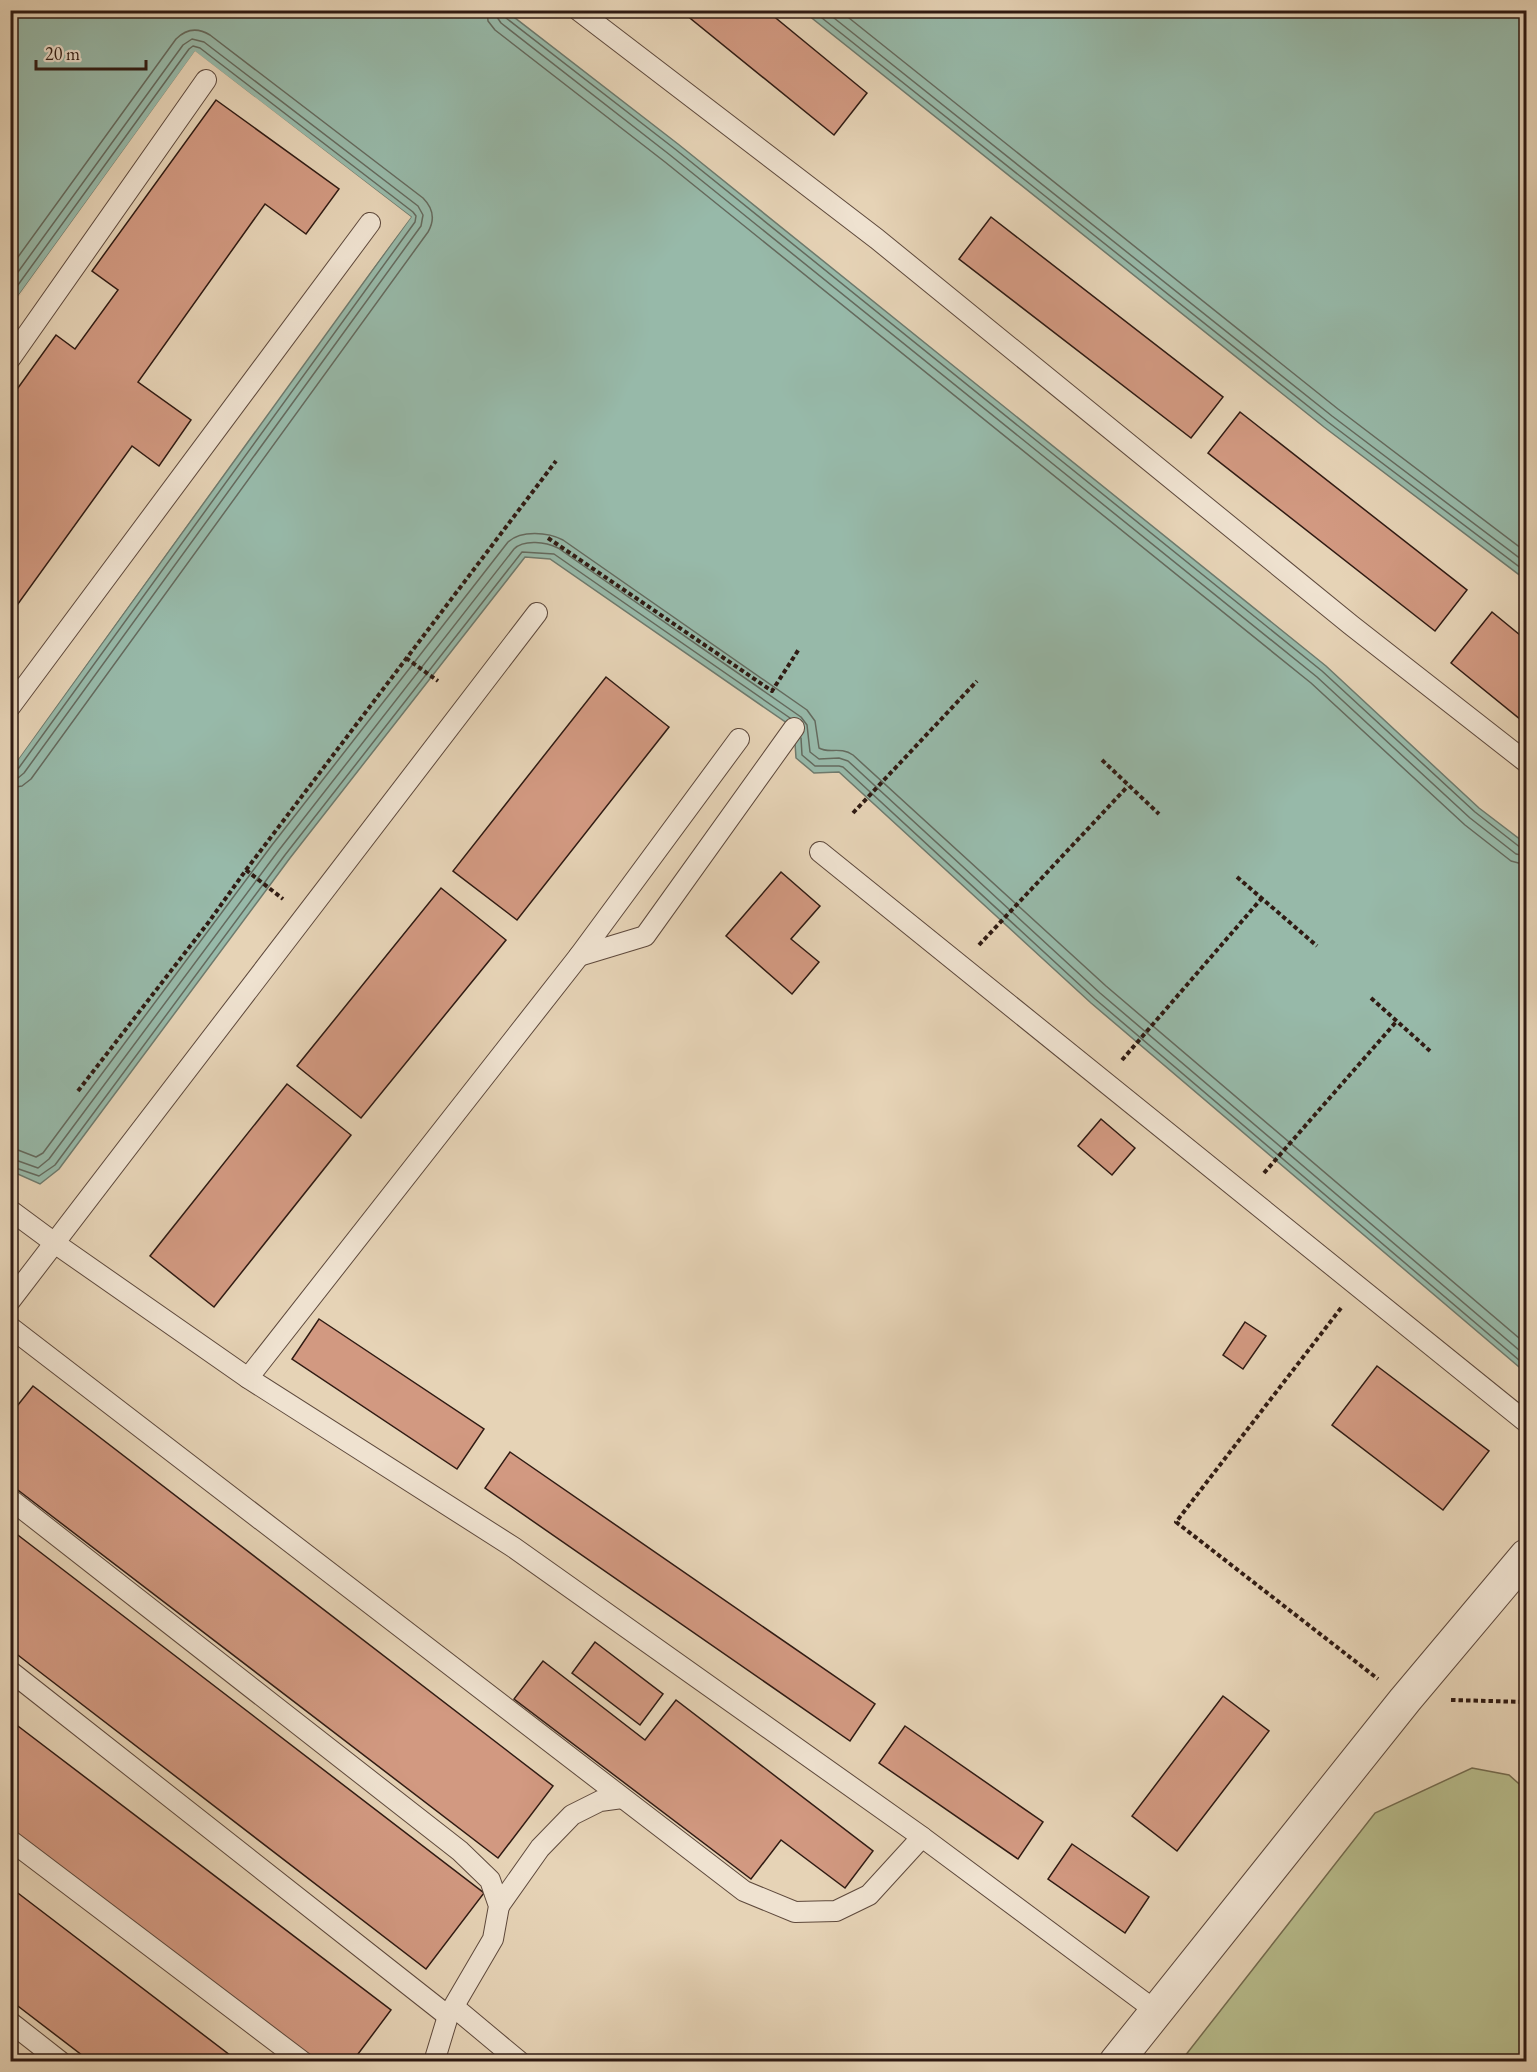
<svg xmlns="http://www.w3.org/2000/svg" width="1537" height="2072" viewBox="0 0 1537 2072" font-family="'EB Garamond',serif">
  <style>
    .green { fill: #b7bc8c; stroke: #746c50; stroke-width: 1.5 }
    .water { fill: #97b9a9; stroke: #6e7a6d; stroke-width: 1.5 }
    .pier { fill: #e6d3b6 }
    .lines { fill: none; stroke-linecap: round; stroke-linejoin: round }
    .shore { stroke: #646a5e; stroke-width: 1.5 }
    .building { fill: #d29981; stroke: #301b13; stroke-width: 1.5 }
    .lane-casing { stroke: #5e493c; stroke-width: 22 }
    .street-casing { stroke: #5e493c; stroke-width: 35 }
    .path { stroke: #301b13; stroke-width: 4; stroke-dasharray: 4.5 3; stroke-linecap: butt }
    .lane { stroke: #efe2d0; stroke-width: 20 }
    .street { stroke: #efe2d0; stroke-width: 33 }
  </style>
  <rect width="100%" height="100%" fill="#e6d3b6"/>
  <filter id="stains"><feTurbulence type="fractalNoise" baseFrequency=".00333" numOctaves="4"/><feColorMatrix values="0 0 0 0 .2 0 0 0 0 .09 0 0 0 0 .02 0 0 0 .5 -.17"/></filter>
  <radialGradient id="worn" r=".72"><stop offset=".6" stop-color="#630" stop-opacity="0"/><stop offset="1" stop-color="#630" stop-opacity=".3"/></radialGradient>
  <path class="green" d="M1472,1768L1509,1775L1526,1790V2061H1181L1375,1813Z"/>
  <g class="water">
    <path d="M11,11H506L678,144L1326,666L1479,808L1526,844V1372H1525L1091,1003L839,772L814,773L796,758L794,728L550,559L525,557L290,858L59,1169L40,1184L11,1171V769L411,217L195,52L11,306Z"/>
    <path d="M803,11H1526V580L1324,427Z"/>
  </g>
  <path class="pier" d="M195,51L411,217L334,320L11,769L10,764L407,218L195,56L10,309L11,306Z"/>
  <g class="lines">
    <g class="shore">
      <path d="M487,10L488,21L495,30L665,162L1311,683L1465,825L1511,861L1526,865"/>
      <path d="M496,10L497,17L501,23L670,155L1317,677L1470,818L1516,854L1526,856"/>
      <path d="M503,10L506,18L675,149L1322,671L1475,812L1521,848L1526,849"/>
      <path d="M812,10L1328,422L1526,572"/>
      <path d="M824,10L1332,416L1526,563"/>
      <path d="M839,10L1338,409L1526,552"/>
      <path d="M10,268L176,39C186,29 197,27 210,35L423,198C433,208 435,220 428,232L31,779L22,786L10,788"/>
      <path d="M10,283L183,45L192,39L204,42L418,206L423,215L421,226L24,773L18,778L10,779"/>
      <path d="M10,296L189,49L193,46L200,48L413,212L416,216L415,222L18,769L10,772"/>
      <path d="M801,738L802,755L815,766H839L843,767L1095,999L1526,1366"/>
      <path d="M10,1149L18,1150L36,1157L43,1153L272,845L508,542C521,530 548,532 563,540L807,710L815,721L819,748C829,754 840,746 853,755L1106,986L1526,1344"/>
      <path d="M10,1158L38,1168L49,1159L279,850L514,549C524,539 546,542 558,548L801,717L807,725L810,752L819,759L839,758L848,761L1100,993L1526,1356"/>
      <path d="M10,1166L39,1176L55,1165L285,855L522,552L554,554L790,718"/>
    </g>
  </g>
  <g class="building">
    <path d="M680,10H766L867,93L834,135Z"/>
    <path d="M216,100L339,189L306,234L265,204L138,382L191,420L159,466L132,446L10,615V399L56,335L75,349L118,290L92,271Z"/>
    <path d="M991,217L1223,397L1191,438L959,259Z"/>
    <path d="M1240,412L1467,590L1435,631L1208,453Z"/>
    <path d="M1492,612L1526,640V724L1451,663Z"/>
    <path d="M606,677L669,727L517,920L453,871Z"/>
    <path d="M781,872L820,906L791,939L819,962L792,994L726,936Z"/>
    <path d="M441,888L506,940L361,1118L297,1066Z"/>
    <path d="M287,1084L351,1135L214,1307L150,1256Z"/>
    <path d="M1101,1119L1135,1148L1112,1175L1078,1146Z"/>
    <path d="M319,1319L484,1429L457,1469L292,1359Z"/>
    <path d="M1245,1322L1266,1336L1243,1369L1223,1355Z"/>
    <path d="M1377,1366L1489,1451L1443,1510L1332,1425Z"/>
    <path d="M33,1386L553,1786L498,1858L10,1484V1415Z"/>
    <path d="M510,1452L875,1704L850,1741L485,1488Z"/>
    <path d="M10,1529L484,1893L426,1969L10,1649Z"/>
    <path d="M595,1642L663,1694L640,1725L572,1673Z"/>
    <path d="M543,1661L645,1740L676,1700L873,1851L845,1888L781,1840L751,1879L514,1699Z"/>
    <path d="M1223,1696L1269,1731L1177,1851L1132,1816Z"/>
    <path d="M10,1720L391,2010L352,2062H313L10,1830Z"/>
    <path d="M905,1726L1043,1822L1018,1859L879,1763Z"/>
    <path d="M1072,1844L1149,1897L1125,1933L1048,1879Z"/>
    <path d="M10,1887L239,2062H91L10,2000Z"/>
    <path d="M10,2049L26,2062H10Z"/>
  </g>
  <g class="lines">
    <defs>
      <g id="lane">
        <path d="M578,10L877,239L1351,625L1526,762"/>
        <path d="M10,359L206,80"/>
        <path d="M10,707L370,223"/>
        <path d="M820,852L1526,1422"/>
        <path d="M579,956L645,936L794,728"/>
        <path d="M10,1210L56,1244L248,1378L513,1547L922,1837L1156,2011"/>
        <path d="M10,1301L537,613"/>
        <path d="M10,1327L744,1891L795,1912L836,1911L869,1895L922,1837"/>
        <path d="M248,1378L579,956L739,739"/>
        <path d="M10,1499L460,1851L490,1880L499,1906L493,1939L448,2016L434,2062"/>
        <path d="M10,1671L448,2016"/>
        <path d="M10,1840L303,2062"/>
        <path d="M499,1906L540,1848L572,1815L600,1801L622,1798"/>
        <path d="M454,2007L520,2062"/>
        <path d="M10,2022L61,2062"/>
      </g>
      <path id="street" d="M1116,2062L1405,1700L1526,1556"/>
    </defs>
    <use href="#lane" class="lane-casing"/>
    <use href="#street" class="street-casing"/>
    <g class="path">
      <path d="M548,538L772,691L799,649"/>
      <path d="M406,658L438,681"/>
      <path d="M1102,760L1159,814"/>
      <path d="M853,813L977,681"/>
      <path d="M246,870L283,899"/>
      <path d="M1237,877L1317,946"/>
      <path d="M979,945L1128,786"/>
      <path d="M1371,998L1430,1051"/>
      <path d="M1122,1060L1262,898"/>
      <path d="M78,1091L208,923L246,870L556,461"/>
      <path d="M1264,1173L1396,1022"/>
      <path d="M1341,1308L1176,1522L1378,1679"/>
      <path d="M1451,1700L1526,1702"/>
    </g>
    <use href="#lane" class="lane"/>
    <use href="#street" class="street"/>
  </g>
  <rect width="1537" height="2072" fill="none" stroke="#e6d3b6" stroke-width="36"/>
  <rect x="12" y="12" width="1513" height="2048" fill="none" stroke="#301b13" stroke-width="3"/>
  <rect x="18" y="18" width="1501" height="2036" fill="none" stroke="#301b13" stroke-width="1.5"/>
  <path d="M36 60v9h110v-9" fill="none" stroke="#301b13" stroke-width="3"/>
  <text x="45" y="60" font-size="18" fill="#301b13" stroke="#efe2d0" stroke-width="4.5" paint-order="stroke">20 m</text>
  <rect width="100%" height="100%" filter="url(#stains)"/>
  <rect width="100%" height="100%" fill="url(#worn)"/>
</svg>
